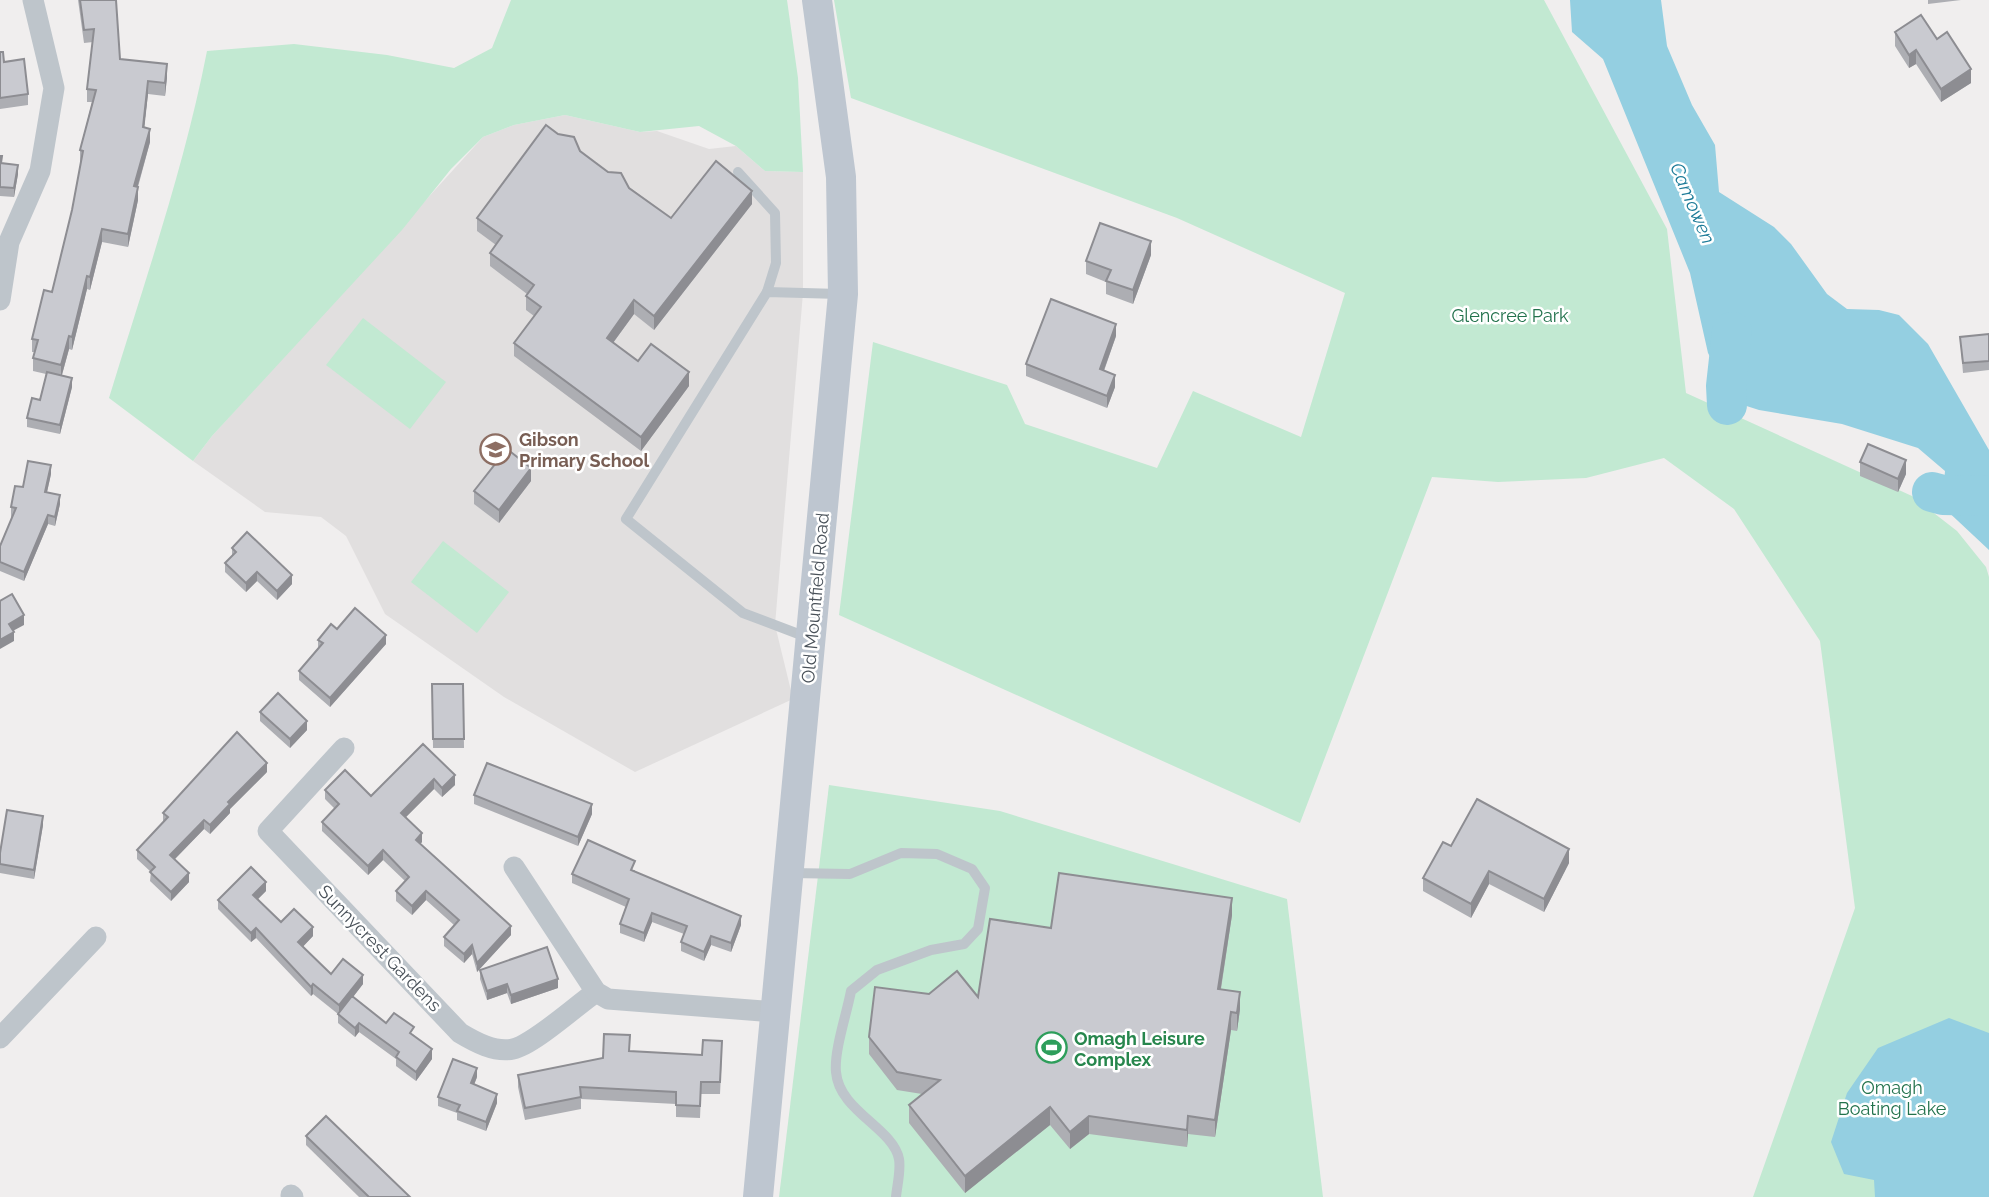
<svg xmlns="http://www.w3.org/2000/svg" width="1989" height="1197" viewBox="0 0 1989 1197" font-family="Raleway,sans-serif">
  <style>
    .education { fill: #e1dfdf }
    .green { fill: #c2e9d2 }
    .water { fill: #94cfe1 }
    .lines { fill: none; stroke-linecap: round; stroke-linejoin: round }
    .river { stroke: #94cfe1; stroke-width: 40 }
    .lane { stroke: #bec5cb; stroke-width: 10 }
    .street { stroke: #bec5cb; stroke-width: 21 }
    .secondary { stroke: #bec6d0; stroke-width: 30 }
    .wall { fill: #adaeb3 }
    .shaded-wall { fill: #8d8d92 }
    .building { fill: #c9cad0; stroke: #8d8d92; stroke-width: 2 }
    .labels { text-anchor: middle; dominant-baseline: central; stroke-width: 5; stroke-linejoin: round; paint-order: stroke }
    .park-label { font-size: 18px; fill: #22724c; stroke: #fff }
    .education-label { font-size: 18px; font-weight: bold; fill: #785e54; stroke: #fff; text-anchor: start }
    .street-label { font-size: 18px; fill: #495159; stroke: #fff }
    .leisure-label { font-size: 18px; font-weight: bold; fill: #27864d; stroke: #fff; text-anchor: start }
    .water-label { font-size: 19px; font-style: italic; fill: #1d7b98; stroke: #fff }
  </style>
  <rect width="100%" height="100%" fill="#f0eeee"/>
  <path class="education" d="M565,115L640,132L657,131L709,149L736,146L765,171L803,172V293L775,625L793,699L635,772L504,697L385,614L346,536L321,517L265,512L193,461L212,436L483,137L514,125Z"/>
  <g class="green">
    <path d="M511,0H787L798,78L803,172L765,171L736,146L699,126L640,132L565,115L514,125L483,137L451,169L402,230L212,436L193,461L109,398C144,283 184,169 207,51L294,44L387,55L454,68L492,48Z"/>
    <path d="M834,0H1544L1667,229L1686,393L1912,496L1957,531L1986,567L1989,577V1197H1753L1855,908L1820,641L1734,509L1664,458L1586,478L1498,482L1432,477L1300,823L839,615L873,342L1007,385L1025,424L1157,468L1193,391L1301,437L1345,293L1177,218L851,98Z"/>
    <path d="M363,318L446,382L410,429L326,365Z"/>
    <path d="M443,541L509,592L477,633L411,582Z"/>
    <path d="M829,785L1000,811L1287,899L1323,1197H779Z"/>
  </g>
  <g class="water">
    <path d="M1570,0H1661L1667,46L1692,105L1715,145L1719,192L1774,227L1791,244L1827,294L1847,309L1879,310L1899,315L1928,344L1989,450V550L1942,506L1945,471L1918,448L1842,424L1759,410L1734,402L1708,353L1690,273L1603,59L1572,32Z"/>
    <path d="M1949,1018L1989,1033V1197H1875L1874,1180L1844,1174L1831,1142L1847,1093L1878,1048Z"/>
  </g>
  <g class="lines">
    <g class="river">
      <path d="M1727,405L1726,386L1732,332"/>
      <path d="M1932,492L1943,495L1989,496"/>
    </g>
    <g class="lane">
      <path d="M738,172L775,213L776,263L767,292"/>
      <path d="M809,638L743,613L626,519L767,292L840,294"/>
      <path d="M791,873L850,874L901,853L937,854L972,869L985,888L978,929L964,944L931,950L877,970L851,991C847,1013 834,1050 836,1072C839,1111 893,1128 899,1159C901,1170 897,1186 896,1197"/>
    </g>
    <g class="street">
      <path d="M0,300L9,242L40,171L54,88L33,0"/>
      <path d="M344,748L268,831L460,1033C475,1042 495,1053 513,1049C533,1045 577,1005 596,992"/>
      <path d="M514,867L596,992L608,999L775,1012"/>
      <path d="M0,1038L96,937"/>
      <path d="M291,1195L293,1197"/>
    </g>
    <path class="secondary" d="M758,1197L843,294L841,177L817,0"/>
  </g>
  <g class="wall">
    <path d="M78,0H116L120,59L167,77L165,96L148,94L144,127L150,142L138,187V200L128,247L102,242L90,290L87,289L72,350L69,349L62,375L72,387L60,434L27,427V418L40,400L46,374L33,371V358L35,352H32V339L52,292L72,210L81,163H80V150L92,102H87V89L93,42L84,43Z"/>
    <path d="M1928,0H1961L1928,4Z"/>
    <path d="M1895,32L1937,39L1971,83L1941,102L1916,64L1909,68L1895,46Z"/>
    <path d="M0,52L4,62L28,94V105L0,109Z"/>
    <path d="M580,151L671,218L752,204L654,330L634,314L613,343L638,361L689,386L641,451L514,356V343L534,316L526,310V296L527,294L490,266V253L496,245L477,231V218Z"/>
    <path d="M0,156L2,163L18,174L14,197L0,196Z"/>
    <path d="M1151,255L1133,304L1106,294V282L1086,274V261Z"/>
    <path d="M1989,334V370L1963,373L1960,337Z"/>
    <path d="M1116,336L1104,371L1115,387L1107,408L1026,376V364Z"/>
    <path d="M1860,462L1906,474L1898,492L1860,476Z"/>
    <path d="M51,474L47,492L60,504L55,526L48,524L24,581L0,571V546L12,517H11V507L23,487Z"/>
    <path d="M531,481L499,523L474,504V491Z"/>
    <path d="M232,548L292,584L277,600L257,581L246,592L225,572V563L232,556Z"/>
    <path d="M318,640L386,644L330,707L299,680V671L318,648Z"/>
    <path d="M432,684H463L464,748H433Z"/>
    <path d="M260,712L307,730L290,748L260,721Z"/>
    <path d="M423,744L455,785L442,797L434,789L406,817L422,842L420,844L511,935L477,972L472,954L464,963L444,946V937L454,925L426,900L412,915L396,901V891L405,881L383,860L368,875L322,831V822L335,809L325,799V790L371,796Z"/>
    <path d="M267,772L230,809V813L210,834L204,829L175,859L189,882L171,901L150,881L151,872L137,859V850L163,822V813Z"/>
    <path d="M474,795L592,814L578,846L474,804Z"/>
    <path d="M43,825L34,879L0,873V853Z"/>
    <path d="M1451,846L1569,863L1544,912L1489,884L1471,918L1423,891V878Z"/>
    <path d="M635,870V871L741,925L731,952L711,945L704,961L681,951V942L684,934L652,922L644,942L620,933V924L626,907L572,883V874Z"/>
    <path d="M266,891L258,899L281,922L313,936L302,947L331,974L363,984L353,997L386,1023L414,1035L432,1059L416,1081L396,1066V1059L359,1032L355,1037L338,1023V1014L313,994L311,996L256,938L251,942L218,909V900Z"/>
    <path d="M1232,915L1221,989L1240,1009L1237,1031L1231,1030L1215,1137L1188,1134L1187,1147L1089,1134L1070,1149L1050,1125L965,1193L909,1123V1105L922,1094L897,1090L869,1054V1037L929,994L978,997L1051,928Z"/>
    <path d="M480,970L558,988L511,1004L507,993L487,1000L480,979Z"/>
    <path d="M630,1051L702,1055L722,1053L720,1094H701L700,1118L676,1117V1104L581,1099V1109L525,1120L518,1087V1075L603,1058Z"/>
    <path d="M477,1077L474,1085L497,1103L486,1131L457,1120V1113L438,1106V1097Z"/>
    <path d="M306,1136L410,1197H359L306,1145Z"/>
  </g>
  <g class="shaded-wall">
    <path d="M1916,50V64L1909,68V55Z"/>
    <path d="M167,64V77L165,96V83Z"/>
    <path d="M1971,69V83L1941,102V89Z"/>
    <path d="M148,81V94L143,140V127Z"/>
    <path d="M150,129V142L134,199V186Z"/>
    <path d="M18,165V174L14,197V188Z"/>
    <path d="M138,187V200L128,247V234Z"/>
    <path d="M752,191V204L654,330V316Z"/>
    <path d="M102,229V242L90,290V277Z"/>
    <path d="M1151,241V255L1133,304V290Z"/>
    <path d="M87,276V289L72,350V337Z"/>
    <path d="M634,300V314L607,351V338Z"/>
    <path d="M1116,324V336L1100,381V369Z"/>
    <path d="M69,336V349L61,378V365Z"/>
    <path d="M689,372V386L641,451V437Z"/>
    <path d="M1115,375V387L1107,408V396Z"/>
    <path d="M72,378V387L60,434V425Z"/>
    <path d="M1906,460V474L1898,492V479Z"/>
    <path d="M51,465V474L45,501V492Z"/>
    <path d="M531,468V481L499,523V510Z"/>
    <path d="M60,495V504L55,526V517Z"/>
    <path d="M48,515V524L24,581V572Z"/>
    <path d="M257,572V581L246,592V583Z"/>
    <path d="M292,575V584L277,600V591Z"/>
    <path d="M24,615V625L9,633V624Z"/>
    <path d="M14,632V641L0,649V640Z"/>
    <path d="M386,635V644L330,707V698Z"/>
    <path d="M307,721V730L290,748V739Z"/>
    <path d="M267,763V772L230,809V813L210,834V825L228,802Z"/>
    <path d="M455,775V785L442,797V788Z"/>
    <path d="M434,779V789L401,822V813Z"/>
    <path d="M592,804V814L578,846V837Z"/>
    <path d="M43,816V825L34,879V870Z"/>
    <path d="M204,820V829L170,864V855Z"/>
    <path d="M422,833V842L416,849V840Z"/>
    <path d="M1569,849V863L1544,912V899Z"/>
    <path d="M383,850V860L368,875V866Z"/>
    <path d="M1489,871V884L1471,918V904Z"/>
    <path d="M189,873V882L171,901V892Z"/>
    <path d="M266,882V891L253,904V895Z"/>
    <path d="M426,891V900L412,915V906Z"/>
    <path d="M1232,898V915L1218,1006V989Z"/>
    <path d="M652,913V922L644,942V933Z"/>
    <path d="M741,916V925L731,952V943Z"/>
    <path d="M511,926V935L477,972V963Z"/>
    <path d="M313,927V936L298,952V942Z"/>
    <path d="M256,928V938L251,942V933Z"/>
    <path d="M711,936V945L704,961V952Z"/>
    <path d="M472,945V954L464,963V954Z"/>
    <path d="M363,975V984L339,1015V1005Z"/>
    <path d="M558,979V988L511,1004V995Z"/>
    <path d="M313,984V994L311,996V987Z"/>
    <path d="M507,984V993L487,1000V991Z"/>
    <path d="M1240,992V1009L1237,1031V1013Z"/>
    <path d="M1231,1012V1030L1215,1137V1120Z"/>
    <path d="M359,1023V1032L355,1037V1028Z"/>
    <path d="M432,1049V1059L416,1081V1072Z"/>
    <path d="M477,1068V1077L471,1092V1083Z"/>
    <path d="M497,1094V1103L486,1131V1122Z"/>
    <path d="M1050,1107V1125L965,1193V1176Z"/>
    <path d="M1089,1116V1134L1070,1149V1132Z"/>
    <path d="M1188,1116V1134L1187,1147V1130Z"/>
  </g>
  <g class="building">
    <path d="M80,0H116L120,59L167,64L165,83L148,81L143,127L150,129L134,186L138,187L128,234L102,229L90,277L87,276L72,337L69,336L61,365L33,358L38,340L32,339L44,290L52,292L72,210L83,151L80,150L96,90L87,89L94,29L84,30Z"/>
    <path d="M1921,15L1937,39L1947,32L1971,69L1941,89L1916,50L1909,55L1895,32Z"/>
    <path d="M0,52H3L4,62L24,59L28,94L0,98Z"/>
    <path d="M546,125L558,134L574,137L580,151L608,172L621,173L629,188L671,218L716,161L752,191L654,316L634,300L607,338L638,361L651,344L689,372L641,437L514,343L541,307L526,296L534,285L490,253L502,236L477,218Z"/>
    <path d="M0,156H2L1,163L18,165L14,188L0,187Z"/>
    <path d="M1100,223L1151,241L1133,290L1106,281L1111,270L1086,261Z"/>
    <path d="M1051,299L1116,324L1100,369L1115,375L1107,396L1026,364Z"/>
    <path d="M1989,334V361L1963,363L1960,337Z"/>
    <path d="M47,372L72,378L60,425L27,418L32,398L40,400Z"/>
    <path d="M1868,444L1906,460L1898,479L1860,462Z"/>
    <path d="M507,449L531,468L499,510L474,491Z"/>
    <path d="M28,461L51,465L45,492L60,495L55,517L48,515L24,572L0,562V546L16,508L11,507L15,486L23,487Z"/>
    <path d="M247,532L292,575L277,591L257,572L246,583L225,563L236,552L232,548Z"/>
    <path d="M12,594L24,615L9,624L14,632L0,640V601Z"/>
    <path d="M355,608L386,635L330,698L299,671L323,643L318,640L331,624L337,629Z"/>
    <path d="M432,684H463L464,739H433Z"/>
    <path d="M278,693L307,721L290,739L260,712Z"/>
    <path d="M237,732L267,763L228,802L230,804L210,825L204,820L170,855L189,873L171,892L150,872L155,867L137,850L168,817L163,813Z"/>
    <path d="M423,744L455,775L442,788L434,779L401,813L422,833L416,840L511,926L477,963L472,945L464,954L444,937L459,920L426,891L412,906L396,891L409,877L383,850L368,866L322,822L339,804L325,790L345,770L371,796Z"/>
    <path d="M487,763L592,804L578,837L474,795Z"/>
    <path d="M1477,799L1569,849L1544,899L1489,871L1471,904L1423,878L1443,842L1451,846Z"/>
    <path d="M7,810L43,816L34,870L0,864V853Z"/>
    <path d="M588,840L635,861L631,870L741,916L731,943L711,936L704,952L681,942L687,926L652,913L644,933L620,924L629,899L572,874Z"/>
    <path d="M251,867L266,882L253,895L281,922L294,909L313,927L298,942L331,974L343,959L363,975L339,1005L313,984L311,987L256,928L251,933L218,900Z"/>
    <path d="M1059,873L1232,898L1218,989L1240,992L1237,1013L1231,1012L1215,1120L1188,1116L1187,1130L1089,1116L1070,1132L1050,1107L965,1176L909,1105L940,1080L897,1072L869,1037L875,987L929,994L957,971L978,997L990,919L1051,928Z"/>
    <path d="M547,947L558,979L511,995L507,984L487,991L480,970Z"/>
    <path d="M352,996L386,1023L394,1013L414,1027L410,1033L432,1049L416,1072L396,1057L399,1052L359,1023L355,1028L338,1014Z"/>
    <path d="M604,1034L630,1035L629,1051L702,1055L703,1040L722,1041L720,1082H701L700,1106L676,1105V1092L580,1087L581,1097L525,1108L518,1075L603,1058Z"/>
    <path d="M453,1059L477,1068L471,1083L497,1094L486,1122L457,1111L460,1105L438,1097Z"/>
    <path d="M326,1116L410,1197H369L306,1136Z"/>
  </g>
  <defs>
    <symbol id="school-ring" viewBox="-11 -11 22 22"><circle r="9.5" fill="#fff" stroke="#8d6e63" stroke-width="1.5"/><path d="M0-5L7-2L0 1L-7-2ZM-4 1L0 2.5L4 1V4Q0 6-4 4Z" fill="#8d6e63"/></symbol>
    <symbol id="stadium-ring" viewBox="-11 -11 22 22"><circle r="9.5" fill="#fff" stroke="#2e9e5b" stroke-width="1.5"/><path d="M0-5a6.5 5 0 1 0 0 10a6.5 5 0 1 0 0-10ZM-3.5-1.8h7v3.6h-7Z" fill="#2e9e5b"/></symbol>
  </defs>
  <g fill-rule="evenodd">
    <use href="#school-ring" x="478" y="432" width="35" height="35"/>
    <use href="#stadium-ring" x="1034" y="1030" width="35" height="35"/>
  </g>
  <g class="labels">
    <g class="park-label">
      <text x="1510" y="315">Glencree Park</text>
      <text x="1892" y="1087">Omagh<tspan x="1892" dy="21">Boating Lake</tspan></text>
    </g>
    <g class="education-label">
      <text x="519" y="439">Gibson<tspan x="519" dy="21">Primary School</tspan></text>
    </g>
    <g class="street-label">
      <text transform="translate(815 598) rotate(-85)">Old Mountfield Road</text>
      <text transform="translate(380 948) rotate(46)">Sunnycrest Gardens</text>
    </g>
    <g class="leisure-label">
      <text x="1074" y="1038">Omagh Leisure<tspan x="1074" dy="21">Complex</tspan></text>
    </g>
    <g class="water-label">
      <text transform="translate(1693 203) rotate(67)">Camowen</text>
    </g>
  </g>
</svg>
